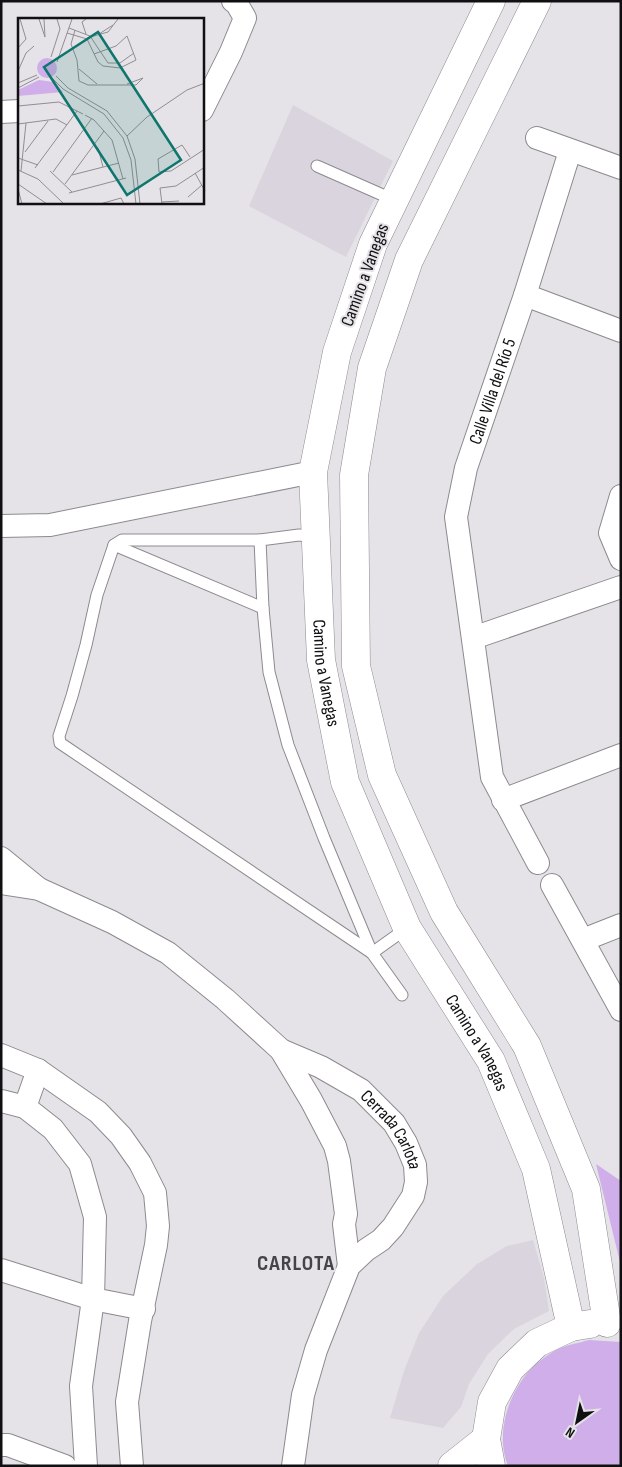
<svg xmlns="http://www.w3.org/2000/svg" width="622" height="1467" viewBox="0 0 622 1467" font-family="'Sofia Sans Condensed',sans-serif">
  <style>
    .built { fill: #dad4df }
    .green { fill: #d0aee9 }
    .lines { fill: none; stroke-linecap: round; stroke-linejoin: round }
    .service-casing { stroke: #8d8a8f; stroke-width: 13 }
    .minor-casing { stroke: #8d8a8f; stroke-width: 24 }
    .tertiary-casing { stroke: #8d8a8f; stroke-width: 29 }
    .secondary-casing { stroke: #8d8a8f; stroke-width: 29 }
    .service { stroke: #fff; stroke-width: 11 }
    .minor { stroke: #fff; stroke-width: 22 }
    .tertiary { stroke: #fff; stroke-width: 28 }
    .secondary { stroke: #fff; stroke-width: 28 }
    .labels { text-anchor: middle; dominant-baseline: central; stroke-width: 4; stroke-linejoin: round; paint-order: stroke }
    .street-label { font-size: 18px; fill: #100f11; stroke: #e5e3e8 }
    .district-label { font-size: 22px; font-weight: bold; letter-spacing: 1px; fill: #474448; stroke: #e5e3e8 }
    .inset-road { fill: none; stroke: #908e92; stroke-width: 1 }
    .view { fill: #0f766e; fill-opacity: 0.15; stroke: #0f766e; stroke-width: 2.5 }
    .inset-edge { fill: none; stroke: #100f11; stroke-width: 2.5 }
  </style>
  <rect width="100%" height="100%" fill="#e5e3e8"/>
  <g class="built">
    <path d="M293,105L393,161L346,257L249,206Z"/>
    <path d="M533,1240L544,1278L549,1311L514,1329L488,1354L469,1384L461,1407L443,1428L390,1418L404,1371L419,1333L443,1296L477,1264L507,1246Z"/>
  </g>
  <g class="green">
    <path d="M596,1164L621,1181V1266Z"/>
    <path d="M589,1340L621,1342V1466H508C495,1435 508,1393 531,1369C537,1362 548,1355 556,1350C565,1345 579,1343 589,1340Z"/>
  </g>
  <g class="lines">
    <defs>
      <g id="service">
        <path d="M317,166L394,200"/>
        <path d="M316,537L299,535L260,540L263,608L269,672L288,745L324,838L372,953L402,995"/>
        <path d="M260,540H122L114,545L97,595L86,645L72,696L59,736L60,743L372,953L407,928"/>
        <path d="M114,545L263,608"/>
      </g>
      <g id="minor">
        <path d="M202,110L231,52L245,18L237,4L233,1"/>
        <path d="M1,112L19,111"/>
        <path d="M537,138L621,168"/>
        <path d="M525,295L621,331"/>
        <path d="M621,496L610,533L621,559"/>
        <path d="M1,526L50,525L313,472"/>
        <path d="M473,638L621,587"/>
        <path d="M503,800L621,755"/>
        <path d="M1,858L39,889"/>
        <path id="s1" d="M538,863L492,777L456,517L466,468L525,295L570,151"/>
        <path id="s2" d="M1,883L39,889L112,922L168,953L225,999L281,1050L321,1067L361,1090L394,1123L406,1143L415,1165L416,1182L413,1196L393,1227L381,1240L366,1250L349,1266L316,1350L303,1395L293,1466"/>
        <path d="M552,885L621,1010"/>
        <path d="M583,940L621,925"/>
        <path d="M281,1050L311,1100L335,1146L339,1161L346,1214L344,1224L349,1266"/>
        <path d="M1,1055L38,1070L98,1112L121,1136L140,1163L155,1193L158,1226L156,1245L140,1321L127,1402L132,1466"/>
        <path d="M1,1101L25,1107L53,1129L80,1164L95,1217L93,1299L81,1386L86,1466"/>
        <path d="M25,1107L38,1070"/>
        <path d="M1,1270L93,1299L144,1309"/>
        <path d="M1,1445H8L65,1466"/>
      </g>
      <path id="tertiary" d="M452,1466L486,1439"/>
      <g id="secondary">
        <path id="s3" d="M491,1L373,244L337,352L313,472L321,660L345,782L407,928L491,1061L536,1169L571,1327"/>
        <path d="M537,1L409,260L372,368L354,475L356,666L382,775L444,912L527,1046L586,1189L607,1323"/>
        <path d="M491,1466L486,1439L492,1402L510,1369L537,1343L571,1327L590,1324"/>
      </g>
    </defs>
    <use href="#service" class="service-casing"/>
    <use href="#minor" class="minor-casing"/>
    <use href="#tertiary" class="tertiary-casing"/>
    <use href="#secondary" class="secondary-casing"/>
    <use href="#service" class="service"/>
    <use href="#minor" class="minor"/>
    <use href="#tertiary" class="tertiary"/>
    <use href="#secondary" class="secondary"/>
  </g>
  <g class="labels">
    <g class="street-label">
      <text transform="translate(365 275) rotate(-70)">Camino a Vanegas</text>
      <text stroke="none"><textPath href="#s1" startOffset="491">Calle Villa del Río 5</textPath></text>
      <text stroke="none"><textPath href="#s3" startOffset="708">Camino a Vanegas</textPath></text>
      <text stroke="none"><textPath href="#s3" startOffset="1112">Camino a Vanegas</textPath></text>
      <text stroke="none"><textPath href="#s2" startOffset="472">Cerrada Carlota</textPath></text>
    </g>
    <g class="district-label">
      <text x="296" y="1263">CARLOTA</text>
    </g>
  </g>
  <g transform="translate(18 18)">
    <rect width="186" height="186" fill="#e5e3e8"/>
    <path d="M19 50a10 10 0 1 1 20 0a10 10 0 1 1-20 0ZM21,62L35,64L45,74L0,78V72Z" fill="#d0aee9"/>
    <path class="inset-road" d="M21,1L27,19M26,1L27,19M51,10L72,18L90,45H102L116,35M57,12L53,26L59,42L61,63L70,67H118L125,60L109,66M49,15L69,21L80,44L85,48L102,50L118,42L109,18L98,28L76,36M68,16L64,4L68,1M81,16L95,7M72,19L90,14L100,1M0,30L8,21L2,1M33,39L42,11L39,1M39,44L54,1M61,51L79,66M0,53L8,35L16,28M38,58L50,70L89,93L109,118L117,141L122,186M35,61L45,71L86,96L105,120L113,142L118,186M0,65L19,57M0,70L21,59M0,88L41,84L65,96M67,97L76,102L94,122L105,161M0,106L38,101L49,107M109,118L129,99L169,72L187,65M75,126L80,130L85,149M7,134L30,103M172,139L164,127L140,141L141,154L153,153L187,131M0,140L20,147M17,150L59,93M0,152L20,161L46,186M3,153L8,105M32,153L54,174M35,154L74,100M177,155L187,173M54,157L101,145M0,166L29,186M47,166L86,113M0,171L4,186M51,175L108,160M170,179L184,167M144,184L161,183M82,186L103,180L106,186M144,186L142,170L158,168L187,149"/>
    <path class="view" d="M80,14L163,142L109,177L26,49Z"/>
    <rect width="186" height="186" class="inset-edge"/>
  </g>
  <rect width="622" height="1467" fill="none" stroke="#100f11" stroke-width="5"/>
  <g transform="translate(577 1422) rotate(213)" stroke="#e5e3e8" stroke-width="4" paint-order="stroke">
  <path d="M0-4L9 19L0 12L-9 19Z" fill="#100f11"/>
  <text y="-8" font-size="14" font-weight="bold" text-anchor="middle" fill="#100f11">N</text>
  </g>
</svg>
